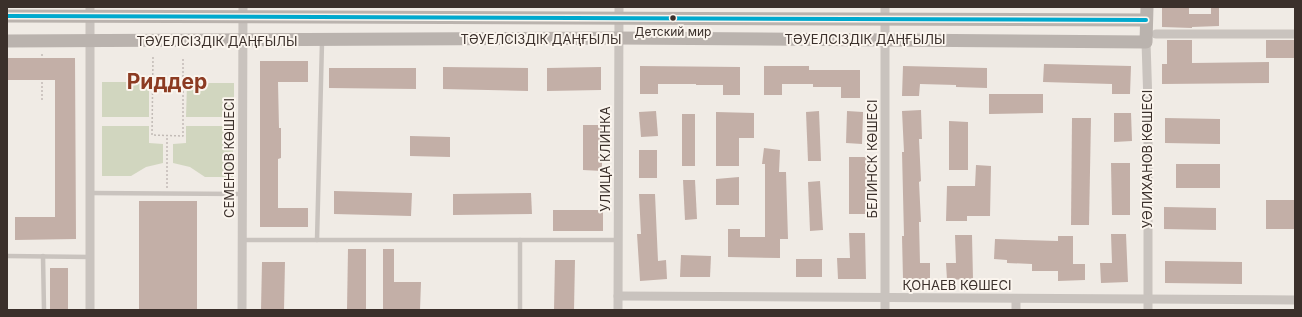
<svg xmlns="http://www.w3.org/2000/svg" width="1302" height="317" viewBox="0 0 1302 317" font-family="Inter,sans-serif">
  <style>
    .green { fill: #d1d6bf }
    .building { fill: #c3afa7 }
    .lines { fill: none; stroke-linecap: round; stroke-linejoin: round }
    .path { stroke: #c2bbb6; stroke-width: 1.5; stroke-dasharray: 2 2; stroke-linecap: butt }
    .lane { stroke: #c9c3be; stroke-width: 4.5 }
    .street { stroke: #c9c3be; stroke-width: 9 }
    .secondary { stroke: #bab3ae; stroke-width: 13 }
    .bus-1-casing { stroke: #fbf5ee; stroke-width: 7 }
    .bus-1 { stroke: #00a9ce; stroke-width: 4 }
    .bus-dot { fill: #3b302b; stroke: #fbf5ee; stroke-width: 1.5 }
    .labels { text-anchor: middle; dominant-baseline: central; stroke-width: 4; stroke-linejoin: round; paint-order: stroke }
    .bus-label { font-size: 12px; fill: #3b302b; stroke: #fbf5ee }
    .street-label { font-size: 13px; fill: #3b302b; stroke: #fbf5ee }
    .town-label { font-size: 21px; font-weight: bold; fill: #8c3b22; stroke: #fbf5ee }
  </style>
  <rect width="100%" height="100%" fill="#f0ebe5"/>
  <g class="green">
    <rect x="102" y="82" width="47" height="35"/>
    <path d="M187,83H234V117H186Z"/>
    <path d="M102,126H149V143L163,144V163L146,167L131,176H102Z"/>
    <path d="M186,126H233V177H205L190,167L173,163V144L186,143Z"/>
  </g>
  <g class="building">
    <path d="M1162,7H1189V14H1211V7H1219V26L1192,27V28L1162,27Z"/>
    <path d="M1167,40H1192V63L1269,62V83L1162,84V64H1167Z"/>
    <rect x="1266" y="40" width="29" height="18"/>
    <path d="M7,58H75L76,239L15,240V217H55V80H7Z"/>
    <path d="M260,61H308V82H278L279,128H281V158L278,159V208H308V227H260Z"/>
    <path d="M1044,64L1131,66L1130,94H1112V84L1043,82Z"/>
    <path d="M640,66L740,67V95H723V85H696V84H658V94H640Z"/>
    <path d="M764,66H809V70H860V98H841V87H813V84H782V95H764Z"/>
    <path d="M903,66L987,68V88L956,87V85L920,84L919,96H902Z"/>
    <path d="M443,67L528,68V91L443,89Z"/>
    <path d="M601,67V90L547,91V68Z"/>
    <path d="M329,68H416V89L329,88Z"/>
    <path d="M989,94H1043V113L989,114Z"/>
    <path d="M921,110L922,139H919L921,181L919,182L921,222H919L920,263H930V279H903L902,236H904L902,152H904L902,111Z"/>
    <path d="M656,111L658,136L641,137L639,112Z"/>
    <path d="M819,111L821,161H808L806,112Z"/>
    <path d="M847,111L863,112L862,144L846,143Z"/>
    <path d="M716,112L754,113V138H739V166H716Z"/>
    <path d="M1114,113H1131L1132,141L1114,142Z"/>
    <rect x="682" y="114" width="13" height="52"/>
    <path d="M1072,118H1091L1089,225H1071Z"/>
    <path d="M1165,118L1220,119V144L1165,143Z"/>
    <path d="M949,121L968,122V170H949Z"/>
    <path d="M583,125H602V171L583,170Z"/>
    <path d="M410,136L450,137V157L410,156Z"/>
    <path d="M764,148L780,150L779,172H786L788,239H780V258L728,257V229H740V237H765V164H762Z"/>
    <rect x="639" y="150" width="18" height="28"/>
    <rect x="849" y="157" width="18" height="57"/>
    <path d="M1111,163H1130V215H1112Z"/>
    <rect x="1176" y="164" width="44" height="24"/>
    <path d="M976,165L991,166L990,216H967V221H946L947,186H975Z"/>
    <path d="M739,177V205H716V179Z"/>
    <path d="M683,180H695L697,219L685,220Z"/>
    <path d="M820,181L823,230L810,231L808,182Z"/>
    <path d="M334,191L412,193L411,216L334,214Z"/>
    <path d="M531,193L532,214L453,215V194Z"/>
    <path d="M639,194H655L658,261L666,260L667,279L640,281L637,234H641Z"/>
    <rect x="1266" y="200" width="29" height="29"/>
    <rect x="139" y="201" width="58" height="109"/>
    <path d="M1164,207L1216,208V230L1164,229Z"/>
    <rect x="553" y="210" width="50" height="21"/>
    <path d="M849,233H865L866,279H838L837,258H850Z"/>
    <path d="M1111,234H1126L1128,282L1101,283L1100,263H1112Z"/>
    <path d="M955,235H972L973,279L947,280L946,263H956Z"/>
    <path d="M1058,236H1073V264H1085V280L1058,281V271H1032V264L1007,263V260L994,259L995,239L1058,241Z"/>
    <path d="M348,249H366V310H347Z"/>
    <path d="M383,249H394V282H421L420,310H383Z"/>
    <path d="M681,255L711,256L710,277H680Z"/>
    <rect x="796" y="259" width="26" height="18"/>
    <path d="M555,260H575L574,310H554Z"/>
    <path d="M1165,261L1242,262V284L1165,283Z"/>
    <path d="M262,262H285L284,310H261Z"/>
    <rect x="50" y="268" width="18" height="42"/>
  </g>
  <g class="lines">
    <g class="path">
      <path d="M42,54V58"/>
      <path d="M153,57L152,135L183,136V57"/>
      <path d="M42,100V80"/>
      <path d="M167,188V136"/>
    </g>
    <g class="lane">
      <path d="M90,193L242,194"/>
      <path d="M242,240H618"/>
      <path d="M317,240L322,42"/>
      <path d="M520,240V310"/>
      <path d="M7,256L90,257"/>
      <path d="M43,256L44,310"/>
    </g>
    <g class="street">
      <path d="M90,7V310"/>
      <path d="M1156,34H1295"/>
      <path d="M1146,42L1148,104V310"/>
      <path d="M618,296L1295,300"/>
      <path d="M1016,299V310"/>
      <path d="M242,310L243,7"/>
      <path d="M618,310L619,7"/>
      <path d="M885,310V7"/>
    </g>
    <g class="secondary">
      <path d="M7,16L1146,20"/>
      <path d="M7,41L618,38L1146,42L1147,7"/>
    </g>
    <defs>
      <path id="bus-1" d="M7,16L1146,20"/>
    </defs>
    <use href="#bus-1" class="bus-1-casing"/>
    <use href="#bus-1" class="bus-1"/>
  </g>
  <circle class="bus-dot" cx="673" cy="18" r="3.5"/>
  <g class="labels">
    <g class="bus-label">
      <text x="673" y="31">Детский мир</text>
    </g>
    <g class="street-label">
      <text x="541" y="39">ТӘУЕЛСІЗДІК ДАҢҒЫЛЫ</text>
      <text x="865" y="39">ТӘУЕЛСІЗДІК ДАҢҒЫЛЫ</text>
      <text x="217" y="41">ТӘУЕЛСІЗДІК ДАҢҒЫЛЫ</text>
      <text transform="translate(229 158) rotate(-90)">СЕМЕНОВ КӨШЕСІ</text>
      <text transform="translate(605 159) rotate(-90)">УЛИЦА КЛИНКА</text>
      <text transform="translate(872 159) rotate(-90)">БЕЛИНСК КӨШЕСІ</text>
      <text transform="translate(1147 159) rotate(-90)">УӘЛИХАНОВ КӨШЕСІ</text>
      <text x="957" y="285">ҚОНАЕВ КӨШЕСІ</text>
    </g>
    <g class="town-label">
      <text x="167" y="81">Риддер</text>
    </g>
  </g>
  <rect width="1302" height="317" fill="none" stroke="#3b302b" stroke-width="16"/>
</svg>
